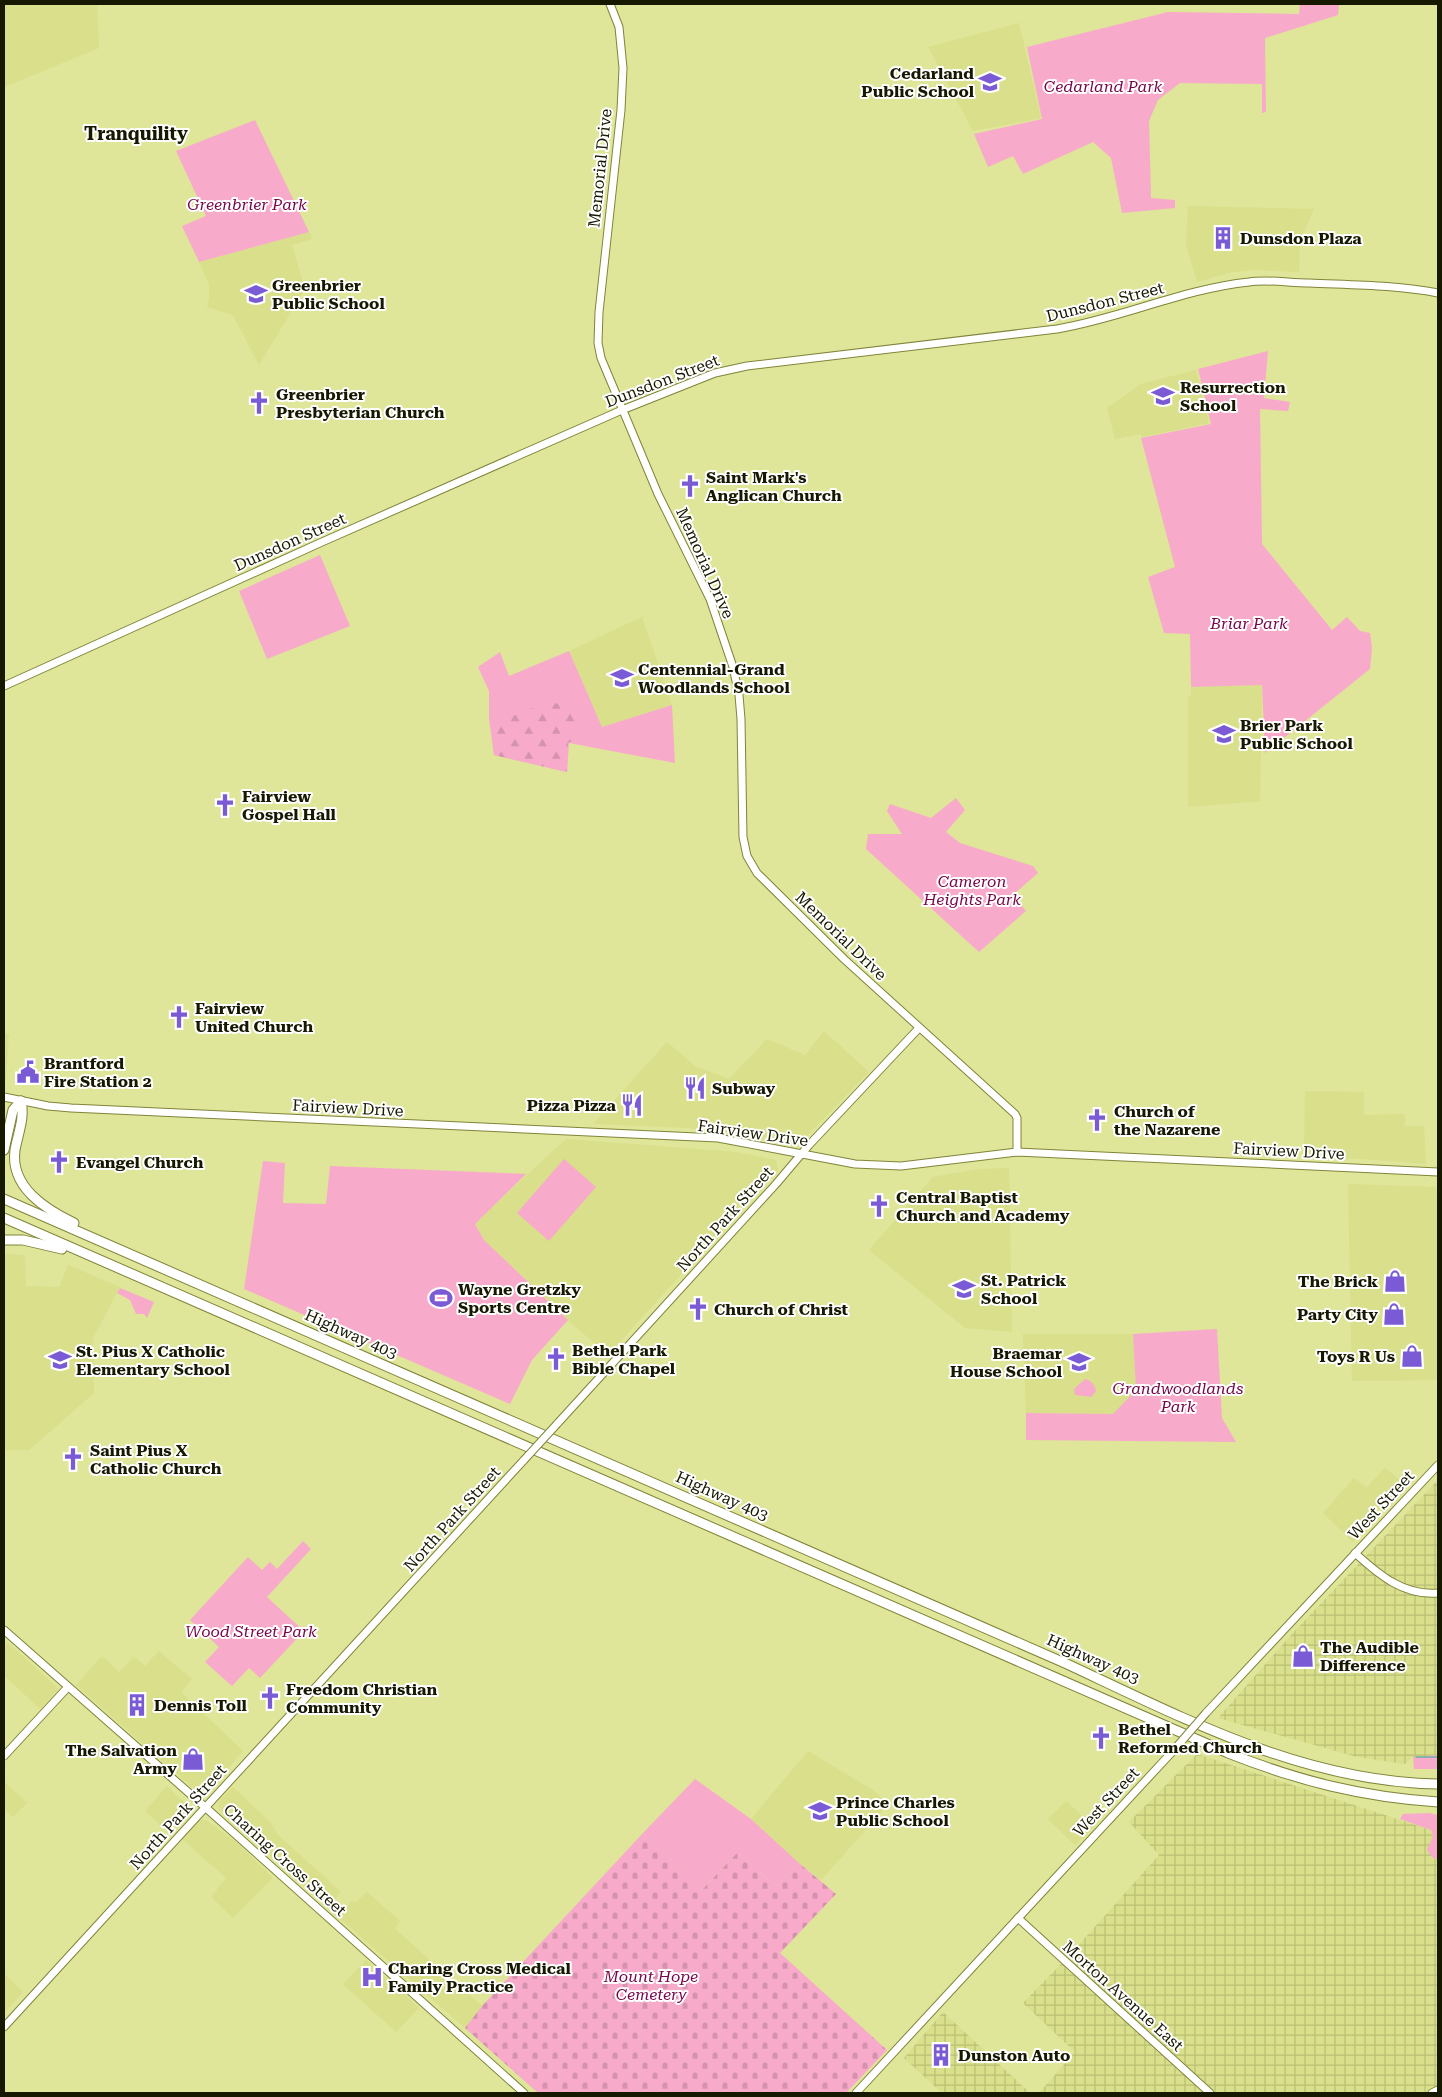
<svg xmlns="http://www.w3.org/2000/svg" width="1442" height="2097" viewBox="0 0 1442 2097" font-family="'Roboto Serif',serif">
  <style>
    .built { fill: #d9df8a }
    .industrial { fill: url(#industrial-grid) }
    .green { fill: #f8aacb }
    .forest { fill: url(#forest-firs) }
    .cemetery { fill: url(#cemetery-stones) }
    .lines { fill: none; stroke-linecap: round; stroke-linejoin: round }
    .stream { stroke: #1eb491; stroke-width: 1 }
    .secondary-casing { stroke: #808439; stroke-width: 9 }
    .highway-casing { stroke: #808439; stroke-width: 11 }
    .secondary { stroke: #fff; stroke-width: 7 }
    .highway { stroke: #fff; stroke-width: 9 }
    .secondary-bridge-casing { stroke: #808439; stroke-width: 9; stroke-linecap: butt }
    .secondary-bridge { stroke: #fff; stroke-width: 7 }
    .labels { text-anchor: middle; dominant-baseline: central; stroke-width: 4; stroke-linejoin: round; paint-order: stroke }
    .poi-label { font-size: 16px; font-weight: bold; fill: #171800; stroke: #fff; text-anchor: start }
    .park-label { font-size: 16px; font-style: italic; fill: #770549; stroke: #fff }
    .street-label { font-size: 16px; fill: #171800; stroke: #fff }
    .neighbourhood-label { font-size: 18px; font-weight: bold; fill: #171800; stroke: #fff }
  </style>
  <defs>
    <pattern id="industrial-grid" width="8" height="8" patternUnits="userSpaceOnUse" patternTransform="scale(1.25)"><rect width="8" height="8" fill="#d9df8a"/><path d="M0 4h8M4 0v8" fill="none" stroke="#babf75"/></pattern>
    <pattern id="forest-firs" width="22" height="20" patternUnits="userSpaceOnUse" patternTransform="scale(1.25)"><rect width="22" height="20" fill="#f8aacb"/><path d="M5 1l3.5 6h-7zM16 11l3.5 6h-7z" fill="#d492ad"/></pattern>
    <pattern id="cemetery-stones" width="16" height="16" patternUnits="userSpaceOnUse" patternTransform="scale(1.25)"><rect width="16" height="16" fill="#f8aacb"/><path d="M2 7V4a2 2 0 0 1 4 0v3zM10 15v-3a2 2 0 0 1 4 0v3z" fill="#d492ad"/></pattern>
  </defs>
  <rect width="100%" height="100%" fill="#dfe599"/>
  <g class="built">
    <path d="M4,4H97L99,48L4,87Z"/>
    <path d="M1019,23L1041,118L973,131L928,47Z"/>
    <path d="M1188,206L1314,209L1300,241L1299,272L1254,270L1232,272L1197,282L1186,244Z"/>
    <path d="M309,232L312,239L292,245L305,289L259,365L233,315L207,307L209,300V284L199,262Z"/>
    <path d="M1196,370L1209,423L1142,437L1141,434L1115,439L1107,408L1141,384Z"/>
    <path d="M642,617L672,705L602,727L569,651Z"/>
    <path d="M1262,685L1260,801L1188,807V696L1191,695V687Z"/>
    <path d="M824,1031L869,1072L798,1145L689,1128L593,1124L667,1042L695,1066L729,1079L767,1039L805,1055Z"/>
    <path d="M4,1034H9L5,1090H4Z"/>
    <path d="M1305,1091L1364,1092V1115L1405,1114V1126H1424L1426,1164L1364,1159L1304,1158Z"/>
    <path d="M566,1139L737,1152L776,1160L778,1170L754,1194L608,1355L568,1320L484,1240L475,1223Z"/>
    <path d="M1009,1168L1012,1332L965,1328L869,1250L933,1177L979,1169Z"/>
    <path d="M1348,1184L1438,1187V1380L1352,1381Z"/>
    <path d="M4,1254L25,1255L26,1286L59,1287L68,1265L120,1287L93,1338L94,1393L29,1450H4Z"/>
    <path d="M1023,1334H1133L1136,1390L1113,1414L1026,1413Z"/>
    <path d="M1385,1468L1407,1486L1353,1542L1323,1513L1354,1478L1367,1487Z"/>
    <path d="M8,1643L59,1689L40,1709L4,1675V1648Z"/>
    <path d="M159,1651L192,1679L181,1692L243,1751L206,1794L193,1788L76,1685L102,1656L119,1672L134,1657L145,1666Z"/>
    <path d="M808,1751L871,1789L889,1804L821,1880L799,1863L751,1819Z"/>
    <path d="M4,1782L27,1803L13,1817L4,1809Z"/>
    <path d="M167,1786L191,1809L170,1834L145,1811Z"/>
    <path d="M233,1787L271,1823L277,1834L341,1892L328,1908L218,1808L220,1800Z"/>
    <path d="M1066,1801L1094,1827L1075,1845L1048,1819Z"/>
    <path d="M200,1820H206L236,1842L273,1878L233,1918L211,1897L226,1878L182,1839Z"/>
    <path d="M367,1892L400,1921L395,1929L482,2006L465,2028L338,1917L352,1901L355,1903Z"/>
    <path d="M366,1960L419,2008L396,2032L343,1984Z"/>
    <path d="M4,1974L23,1992L4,2013Z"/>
  </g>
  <g class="industrial">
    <path d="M1438,1480V1755L1413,1757L1405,1764L1357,1757L1218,1718L1291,1635Z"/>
    <path d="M1197,1754L1431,1830L1433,1836L1432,1857L1438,1860V2093H1039L1075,2052L1023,2003L1068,1957L1159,1855L1129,1822Z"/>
    <path d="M943,2012L1030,2093H942L904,2058Z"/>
  </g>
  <g class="green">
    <path d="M1300,4H1339L1338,15L1265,38L1266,112L1262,113V84L1180,83L1158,100L1149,121L1151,198L1175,200V208L1122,213L1111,158L1093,142L1023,174L1013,156L988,167L974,134L1042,119L1027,47L1168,12L1299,14Z"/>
    <path d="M255,120L309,232L199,262L182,226L206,216L176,151Z"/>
    <path d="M1268,351L1264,398L1290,402L1288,411L1260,409L1262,544L1332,630L1347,617L1360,631L1370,633L1372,648L1370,669L1265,753L1262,685L1191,687L1190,634L1164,633L1148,577L1175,567L1141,438L1211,424L1198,369Z"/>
    <path d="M320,555L350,626L267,659L239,591Z"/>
    <path d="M569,651L602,727L672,705L675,763L569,743L567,772L494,755L489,719V691L478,667L500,652L509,676Z"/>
    <path d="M956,798L965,810L946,832L960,843L1033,866L1038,873L1013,895L1026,911L979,952L866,849L868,834H902L887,811L890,804L931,818Z"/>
    <path d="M564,1159L596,1187L549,1241L517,1213Z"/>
    <path d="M263,1161L285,1163L283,1203L326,1204L330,1166L526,1174L475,1224L484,1240L568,1320L532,1360L510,1404L244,1289Z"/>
    <path d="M120,1288L154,1302L147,1318L144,1314H136L130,1300L117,1293Z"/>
    <path d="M1217,1329L1222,1418L1236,1442L1026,1440V1413L1113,1414L1136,1390L1133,1334Z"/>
    <path d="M1085,1379C1092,1381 1094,1384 1096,1391L1091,1397L1075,1395L1074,1389Z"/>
    <path d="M303,1541L311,1549L267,1597L304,1631L260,1678L249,1668L232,1686L205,1662L219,1647L190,1620L248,1557L262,1570L270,1562L277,1569Z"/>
    <path d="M1438,1755V1769H1414L1413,1757Z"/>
    <path d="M695,1779L751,1819L799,1863L776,1886L737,1853L702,1890L643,1833Z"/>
    <path d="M1429,1813L1438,1815V1860L1432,1857L1427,1850L1433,1836L1431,1830L1400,1819L1403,1814Z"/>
  </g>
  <path class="forest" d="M544,703C558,702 574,706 582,717L575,739L568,743L567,772L494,755L491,728L503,720Z"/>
  <path class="cemetery" d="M643,1833L702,1890L737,1853L776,1886L799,1863L836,1894L780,1953L887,2050L846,2093H538L465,2028L482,2006Z"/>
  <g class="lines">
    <path class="stream" d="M1416,1757H1438"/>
    <defs>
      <g id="secondary">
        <path d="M610,4L619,27L623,68L621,110L599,312L598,343L601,358L658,494L710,599L733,667L739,695L741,719L743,837L747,856L757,873L844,959L1015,1114L1017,1118V1152"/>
        <path d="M4,686L322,542L622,410L715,373L747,366L1057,329C1122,318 1183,289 1249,282C1268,279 1290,283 1309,283C1352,285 1396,285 1438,293"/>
        <path d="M4,1097L48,1106L71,1108L718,1138L855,1164L901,1166L1017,1152L1438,1172"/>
        <path d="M557,1424L776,1184L809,1145L919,1028"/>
        <path d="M1355,1553C1379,1575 1404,1596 1438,1593"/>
        <path d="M4,1630L205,1807L524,2093"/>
        <path d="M1206,1713L1438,1465"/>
        <path d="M4,1756L68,1687"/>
        <path d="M1018,1918L1210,2093"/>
        <path d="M4,2027L524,1460"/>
        <path d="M856,2093L1173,1751"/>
        <path d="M1432,2093L1438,2090"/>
      </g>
      <g id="highway">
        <path d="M21,1101C25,1118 18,1133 15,1150C10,1187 45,1209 74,1223"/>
        <path d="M4,1150L13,1110L21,1101"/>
        <path d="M4,1199L1067,1664C1185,1719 1304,1782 1438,1784"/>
        <path d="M4,1218L1228,1753C1299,1781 1362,1797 1438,1802"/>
        <path d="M4,1240H23L62,1249"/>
      </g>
    </defs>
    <use href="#secondary" class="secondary-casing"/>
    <use href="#highway" class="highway-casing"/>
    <use href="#secondary" class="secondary"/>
    <use href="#highway" class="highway"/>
    <defs>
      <g id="secondary-bridge">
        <path d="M524,1460L557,1424"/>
        <path d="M1173,1751L1206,1713"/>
      </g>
    </defs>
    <use href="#secondary-bridge" class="secondary-bridge-casing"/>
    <use href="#secondary-bridge" class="secondary-bridge"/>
  </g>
  <defs>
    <symbol id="school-bare" viewBox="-9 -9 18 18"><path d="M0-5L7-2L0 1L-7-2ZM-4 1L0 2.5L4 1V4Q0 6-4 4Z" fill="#7b5bd5" stroke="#fff" stroke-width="2.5" paint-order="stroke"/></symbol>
    <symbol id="building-bare" viewBox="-9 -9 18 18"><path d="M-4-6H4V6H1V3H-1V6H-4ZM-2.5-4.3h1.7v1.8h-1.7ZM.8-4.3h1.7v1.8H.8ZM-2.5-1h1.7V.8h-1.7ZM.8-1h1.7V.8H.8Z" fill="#7b5bd5" stroke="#fff" stroke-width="2.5" paint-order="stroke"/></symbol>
    <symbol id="church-bare" viewBox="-9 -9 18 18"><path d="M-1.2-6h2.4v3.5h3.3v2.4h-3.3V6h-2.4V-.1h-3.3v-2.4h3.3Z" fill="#7b5bd5" stroke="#fff" stroke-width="2.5" paint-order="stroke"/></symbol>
    <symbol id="civic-bare" viewBox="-9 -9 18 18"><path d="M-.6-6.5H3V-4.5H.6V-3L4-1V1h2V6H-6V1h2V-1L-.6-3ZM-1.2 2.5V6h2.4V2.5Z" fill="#7b5bd5" stroke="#fff" stroke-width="2.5" paint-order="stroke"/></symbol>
    <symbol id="restaurant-bare" viewBox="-9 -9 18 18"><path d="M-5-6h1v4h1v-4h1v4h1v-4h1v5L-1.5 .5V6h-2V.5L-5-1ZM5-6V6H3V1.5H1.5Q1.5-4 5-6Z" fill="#7b5bd5" stroke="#fff" stroke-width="2.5" paint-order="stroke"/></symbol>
    <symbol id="shop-bare" viewBox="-9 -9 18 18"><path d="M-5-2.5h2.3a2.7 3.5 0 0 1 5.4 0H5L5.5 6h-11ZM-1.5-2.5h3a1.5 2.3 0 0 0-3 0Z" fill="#7b5bd5" stroke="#fff" stroke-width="2.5" paint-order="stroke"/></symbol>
    <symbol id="stadium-bare" viewBox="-9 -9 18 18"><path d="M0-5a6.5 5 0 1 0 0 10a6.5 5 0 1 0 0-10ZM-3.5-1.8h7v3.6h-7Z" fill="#7b5bd5" stroke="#fff" stroke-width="2.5" paint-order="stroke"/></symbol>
    <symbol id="hospital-bare" viewBox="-9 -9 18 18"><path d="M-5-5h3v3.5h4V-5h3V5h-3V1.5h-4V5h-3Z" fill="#7b5bd5" stroke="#fff" stroke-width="2.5" paint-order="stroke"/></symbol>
  </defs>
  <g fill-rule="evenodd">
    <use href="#school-bare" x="974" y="66" width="32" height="32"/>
    <use href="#building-bare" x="1207" y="222" width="32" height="32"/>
    <use href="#school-bare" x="240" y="278" width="32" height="32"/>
    <use href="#school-bare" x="1147" y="380" width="32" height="32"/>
    <use href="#church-bare" x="243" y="387" width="32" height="32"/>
    <use href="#church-bare" x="674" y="470" width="32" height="32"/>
    <use href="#school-bare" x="606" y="662" width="32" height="32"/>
    <use href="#school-bare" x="1208" y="718" width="32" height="32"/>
    <use href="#church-bare" x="209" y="789" width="32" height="32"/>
    <use href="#church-bare" x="163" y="1001" width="32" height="32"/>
    <use href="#civic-bare" x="12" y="1056" width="32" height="32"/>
    <use href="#restaurant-bare" x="679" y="1072" width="32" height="32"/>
    <use href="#restaurant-bare" x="616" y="1089" width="32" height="32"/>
    <use href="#church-bare" x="1081" y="1104" width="32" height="32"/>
    <use href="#church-bare" x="43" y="1146" width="32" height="32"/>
    <use href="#church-bare" x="863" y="1190" width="32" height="32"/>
    <use href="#shop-bare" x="1379" y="1265" width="32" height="32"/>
    <use href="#school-bare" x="948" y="1273" width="32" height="32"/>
    <use href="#stadium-bare" x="425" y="1282" width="32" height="32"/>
    <use href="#church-bare" x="682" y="1293" width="32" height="32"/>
    <use href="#shop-bare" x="1378" y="1298" width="32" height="32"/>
    <use href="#shop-bare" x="1396" y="1340" width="32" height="32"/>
    <use href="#church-bare" x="540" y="1343" width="32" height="32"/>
    <use href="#school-bare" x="44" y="1344" width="32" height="32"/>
    <use href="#school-bare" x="1063" y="1346" width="32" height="32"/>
    <use href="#church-bare" x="57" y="1443" width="32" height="32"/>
    <use href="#shop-bare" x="1287" y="1640" width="32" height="32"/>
    <use href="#church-bare" x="254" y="1682" width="32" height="32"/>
    <use href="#building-bare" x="121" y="1689" width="32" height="32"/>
    <use href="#church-bare" x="1085" y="1722" width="32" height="32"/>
    <use href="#shop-bare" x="177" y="1743" width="32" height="32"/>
    <use href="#school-bare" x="804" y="1795" width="32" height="32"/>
    <use href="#hospital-bare" x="356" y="1961" width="32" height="32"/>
    <use href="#building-bare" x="925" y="2039" width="32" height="32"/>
  </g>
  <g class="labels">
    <g class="poi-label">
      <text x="974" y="73" text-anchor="end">Cedarland<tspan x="974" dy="18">Public School</tspan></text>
      <text x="1240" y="238">Dunsdon Plaza</text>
      <text x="272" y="285">Greenbrier<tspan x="272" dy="18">Public School</tspan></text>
      <text x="1180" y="387">Resurrection<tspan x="1180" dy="18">School</tspan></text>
      <text x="276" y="394">Greenbrier<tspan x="276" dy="18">Presbyterian Church</tspan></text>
      <text x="706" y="477">Saint Mark's<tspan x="706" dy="18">Anglican Church</tspan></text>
      <text x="638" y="669">Centennial-Grand<tspan x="638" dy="18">Woodlands School</tspan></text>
      <text x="1240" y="725">Brier Park<tspan x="1240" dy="18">Public School</tspan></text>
      <text x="242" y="796">Fairview<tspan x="242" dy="18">Gospel Hall</tspan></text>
      <text x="195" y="1008">Fairview<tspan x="195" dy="18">United Church</tspan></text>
      <text x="44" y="1063">Brantford<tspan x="44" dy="18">Fire Station 2</tspan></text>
      <text x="712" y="1088">Subway</text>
      <text x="616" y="1105" text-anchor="end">Pizza Pizza</text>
      <text x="1114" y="1111">Church of<tspan x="1114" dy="18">the Nazarene</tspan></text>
      <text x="76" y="1162">Evangel Church</text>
      <text x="896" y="1197">Central Baptist<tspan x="896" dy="18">Church and Academy</tspan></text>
      <text x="981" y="1280">St. Patrick<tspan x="981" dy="18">School</tspan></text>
      <text x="1378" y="1281" text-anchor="end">The Brick</text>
      <text x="458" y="1289">Wayne Gretzky<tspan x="458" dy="18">Sports Centre</tspan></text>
      <text x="714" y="1309">Church of Christ</text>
      <text x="1378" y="1314" text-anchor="end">Party City</text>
      <text x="572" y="1350">Bethel Park<tspan x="572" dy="18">Bible Chapel</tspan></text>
      <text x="76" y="1351">St. Pius X Catholic<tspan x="76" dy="18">Elementary School</tspan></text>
      <text x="1062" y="1353" text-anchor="end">Braemar<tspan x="1062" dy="18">House School</tspan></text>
      <text x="1395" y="1356" text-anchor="end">Toys R Us</text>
      <text x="90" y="1450">Saint Pius X<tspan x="90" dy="18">Catholic Church</tspan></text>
      <text x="1320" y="1647">The Audible<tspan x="1320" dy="18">Difference</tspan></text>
      <text x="286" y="1689">Freedom Christian<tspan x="286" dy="18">Community</tspan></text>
      <text x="154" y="1705">Dennis Toll</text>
      <text x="1118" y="1729">Bethel<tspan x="1118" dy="18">Reformed Church</tspan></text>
      <text x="177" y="1750" text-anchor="end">The Salvation<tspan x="177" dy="18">Army</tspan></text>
      <text x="836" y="1802">Prince Charles<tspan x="836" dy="18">Public School</tspan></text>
      <text x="388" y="1968">Charing Cross Medical<tspan x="388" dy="18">Family Practice</tspan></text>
      <text x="958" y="2055">Dunston Auto</text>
    </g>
    <g class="park-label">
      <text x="1103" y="86">Cedarland Park</text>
      <text x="247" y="204">Greenbrier Park</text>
      <text x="1249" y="623">Briar Park</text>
      <text x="972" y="881">Cameron<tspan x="972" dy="18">Heights Park</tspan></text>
      <text x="1178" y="1388">Grandwoodlands<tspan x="1178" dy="18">Park</tspan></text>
      <text x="251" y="1631">Wood Street Park</text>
      <text x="651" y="1976">Mount Hope<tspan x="651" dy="18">Cemetery</tspan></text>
    </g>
    <g class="street-label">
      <text transform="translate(600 168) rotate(-84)">Memorial Drive</text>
      <text transform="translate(1105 302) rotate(-14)">Dunsdon Street</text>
      <text transform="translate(662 381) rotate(-21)">Dunsdon Street</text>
      <text transform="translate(290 542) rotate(-24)">Dunsdon Street</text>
      <text transform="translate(705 563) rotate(66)">Memorial Drive</text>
      <text transform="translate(841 936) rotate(44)">Memorial Drive</text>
      <text transform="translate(348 1108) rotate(3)">Fairview Drive</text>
      <text transform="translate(753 1133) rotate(8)">Fairview Drive</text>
      <text transform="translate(1289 1151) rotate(3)">Fairview Drive</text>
      <text transform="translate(725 1219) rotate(-48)">North Park Street</text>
      <text transform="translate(351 1334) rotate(24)">Highway 403</text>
      <text transform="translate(722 1496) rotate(24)">Highway 403</text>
      <text transform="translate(1381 1505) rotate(-47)">West Street</text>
      <text transform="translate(452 1519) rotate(-48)">North Park Street</text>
      <text transform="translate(1093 1659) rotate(24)">Highway 403</text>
      <text transform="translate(1106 1802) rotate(-47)">West Street</text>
      <text transform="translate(178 1817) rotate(-48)">North Park Street</text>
      <text transform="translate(285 1860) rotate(42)">Charing Cross Street</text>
      <text transform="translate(1123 1996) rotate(42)">Morton Avenue East</text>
    </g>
    <g class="neighbourhood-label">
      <text x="136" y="133">Tranquility</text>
    </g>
  </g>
  <rect width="1442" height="2097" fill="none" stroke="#171800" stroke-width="10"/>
</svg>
